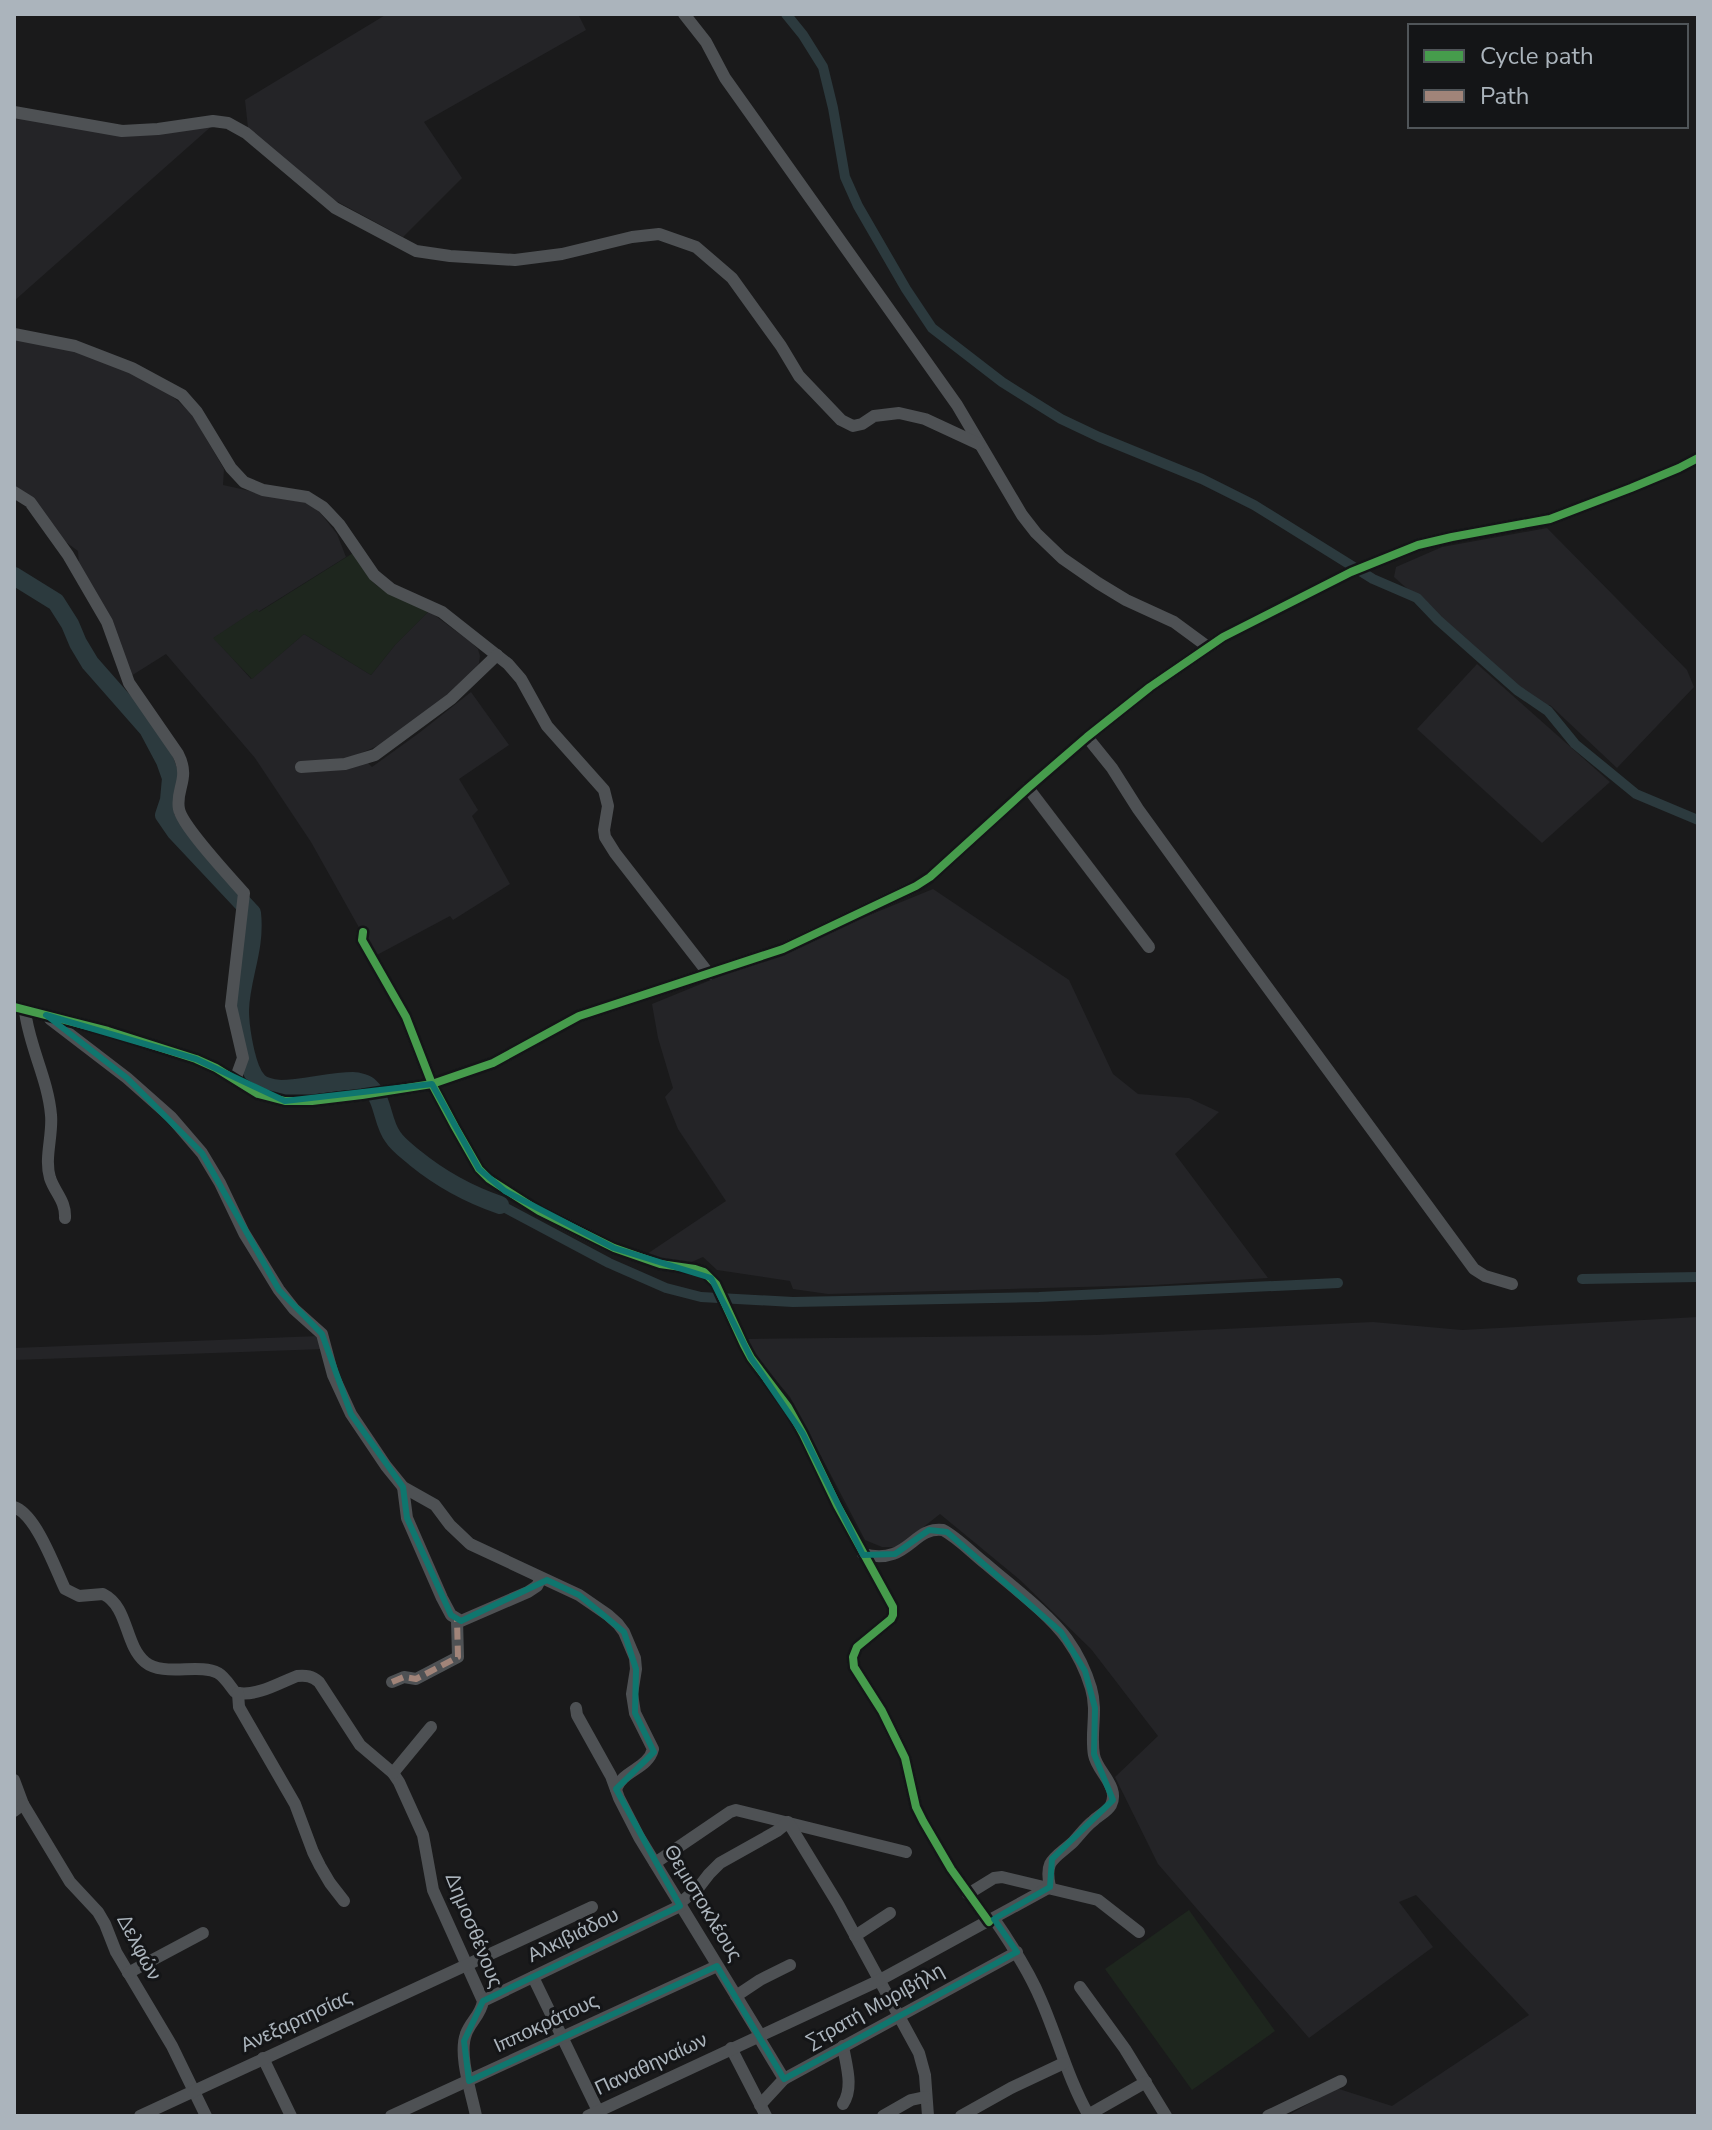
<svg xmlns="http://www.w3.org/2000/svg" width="1712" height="2130" viewBox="0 0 1712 2130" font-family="'Nunito Sans',sans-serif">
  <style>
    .built { fill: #242427 }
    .green { fill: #1e261e }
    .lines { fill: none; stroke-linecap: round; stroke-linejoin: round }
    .canal { stroke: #2c3a3e; stroke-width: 10 }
    .river { stroke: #2c3a3e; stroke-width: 18 }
    .minor { stroke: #4e5154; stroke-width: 12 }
    .quiet { stroke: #a18479; stroke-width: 6; stroke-dasharray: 12 6; stroke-linecap: butt }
    .cycleway-casing { stroke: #141517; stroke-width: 13 }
    .cycleway { stroke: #469c4c; stroke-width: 8 }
    .marked { fill: none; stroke: #0f766e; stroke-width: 6; stroke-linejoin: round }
    .labels { text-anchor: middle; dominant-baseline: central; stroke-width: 6; stroke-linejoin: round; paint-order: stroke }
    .street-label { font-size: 20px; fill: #abb4bc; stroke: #141517 }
  </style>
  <rect width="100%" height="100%" fill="#1a1a1b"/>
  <g class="built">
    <path d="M387,14H578L586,30L424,122L462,178L403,237L325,195L248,128L245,100Z"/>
    <path d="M14,114L112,133L214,124L14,301Z"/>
    <path d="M14,339L77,351L130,371L161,388L178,401L192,414L224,469L223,485L306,503L318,510L337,534L346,557L258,612L256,610L214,638L251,679L304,634L371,675L395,645L429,611L472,643L478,649L480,656L479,663L472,673L450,694L382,744L359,754L372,767L419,733L471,692L509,745L459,779L478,810L472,816L510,884L453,920L450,916L375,956L311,842L255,758L166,654L131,676L79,565L78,551L63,540L14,487Z"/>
    <path d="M1547,528L1687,670L1694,687L1617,768L1550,705L1542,706L1520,689L1394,577L1396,567L1442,547Z"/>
    <path d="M1477,664L1610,782L1542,843L1417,729Z"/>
    <path d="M933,889L1069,980L1113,1074L1138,1094L1189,1098L1219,1112L1175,1154L1268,1278L1154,1285L828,1294L793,1289L790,1281L717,1270L703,1257L687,1264L644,1256L726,1201L678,1129L665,1097L673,1088L658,1038L652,1004Z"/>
    <path d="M1698,1317V2116H1287L1336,2088L1392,2106L1529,2015L1416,1895L1399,1902L1433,1947L1309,2038L1158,1864L1115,1777L1158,1736L1091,1649L1020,1580L940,1514L898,1547H882L865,1540L790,1397L755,1355L746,1339L1096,1335L1373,1322L1462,1330Z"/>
    <path d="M320,1336L324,1349L14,1360V1348Z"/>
  </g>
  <g class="green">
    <path d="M353,553C360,564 366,576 376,585C391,597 412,603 429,611L395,645L371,675L304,634L252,679L213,638L257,609L259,612Z"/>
    <path d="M1189,1910L1275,2031L1192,2090L1105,1969Z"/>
  </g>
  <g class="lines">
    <g class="canal">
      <path d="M786,14L803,35L823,67L833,108L845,177L858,206L906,289L932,328L1002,382L1061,419L1099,437L1202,479L1254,505L1373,579L1417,598L1438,620L1517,690L1548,711L1575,744L1636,794L1698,820"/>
      <path d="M500,1205L609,1263L666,1288L701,1297L793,1302L1039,1297L1338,1283"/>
      <path d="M1582,1279L1698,1277"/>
    </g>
    <path class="river" d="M14,576L56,602L70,624L78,643L90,663L148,729L165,761L171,778L169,800L164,815L175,831L252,913C256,950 241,976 240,1010C240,1027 246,1069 258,1081C262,1086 273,1088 280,1089C305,1089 329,1081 353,1081C358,1081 367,1084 370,1087C384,1100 382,1123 393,1137C398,1145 408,1152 415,1158C442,1180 468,1194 500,1205"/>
    <g class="minor">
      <path d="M684,14L706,42L725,78L957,405L1022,515L1036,533L1062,558L1098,583L1126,600L1174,622L1208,647"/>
      <path d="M14,112L122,131L158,129L213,121L228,123L246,133L335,208L416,251L450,256L515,260L562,254L632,237L659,234L696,247L732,278L781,346L799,376L841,420L853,426L862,424L874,416L899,413L925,419L979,444"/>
      <path d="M14,334L75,346L132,368L182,395L197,412L231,468L244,482L263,490L307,497L323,507L339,524L374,575L391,589L442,612L508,664L521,679L547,726L604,790L608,806L604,830L605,837L615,853L709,974"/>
      <path d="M14,492L30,502L68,555L107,622L129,683L178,754C191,779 175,789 179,809C182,826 230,877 244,893L231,1006L243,1058L235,1080"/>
      <path d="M1087,737L1112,768L1138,809L1243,954L1474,1269L1485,1276L1512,1284"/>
      <path d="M301,767L345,764L375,755L451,699L497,655"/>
      <path d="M1028,788L1149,947"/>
      <path d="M363,932L362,940L406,1017L432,1084L455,1127L479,1169L489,1179L539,1211L614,1248L660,1264L695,1269L704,1272L716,1284L744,1345L751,1358L788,1407L803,1434L837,1505L893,1607V1615L891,1619L857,1647L853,1657L854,1667L882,1711L905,1758L916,1807L923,1821L951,1869L989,1922"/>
      <path d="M14,1007L108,1031L196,1059L216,1068L258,1094L285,1101H312L362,1095L432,1084L493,1063L579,1016L783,949L916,886L930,877L1028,788L1087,737L1150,687L1223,637L1351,572L1418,545L1452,537L1550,519L1631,488L1679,468L1698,458"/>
      <path d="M25,1011C29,1046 48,1079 51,1115C53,1135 44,1158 50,1178C55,1193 66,1201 65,1218"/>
      <path d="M50,1019L127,1078L171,1117L202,1153L220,1183L244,1233L279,1290L294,1309L322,1334L333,1375L351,1414L386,1466L403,1487L435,1505L450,1525L470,1544L579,1595L608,1615L618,1624L624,1632L635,1658L636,1669L632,1694L635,1713L653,1749C648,1769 623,1770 616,1789"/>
      <path d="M403,1487L407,1518L442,1598L451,1615L461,1621L528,1592L537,1586L541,1578"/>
      <path d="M14,1507C36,1514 55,1568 65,1589L79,1596L103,1594C129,1607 124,1644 145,1662C163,1677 199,1663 218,1673C225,1677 230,1686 235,1692L238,1693"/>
      <path d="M392,1682L404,1677L416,1679L458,1657L457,1620"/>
      <path d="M238,1693C258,1696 279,1683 297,1676C306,1675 312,1676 319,1682L360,1745L393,1773L399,1782L423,1835L433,1890L483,2001C481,2015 470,2022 466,2034C458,2055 472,2095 476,2116"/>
      <path d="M238,1693L239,1707L295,1804L313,1852L320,1866L330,1883L344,1901"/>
      <path d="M576,1708L577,1715L611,1776L619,1798L639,1837L760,2035"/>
      <path d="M393,1773L431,1727"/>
      <path d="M14,1780L23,1804L14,1811"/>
      <path d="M23,1804L70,1882L98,1912L105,1924L116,1952L172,2046L206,2116"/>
      <path d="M655,1863L730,1812L736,1810L906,1852"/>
      <path d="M968,1894L994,1878L1002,1877L1098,1900L1139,1932"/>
      <path d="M679,1904L699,1887L709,1874L720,1863L777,1831L788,1822L838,1904L919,2053L925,2075L928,2116"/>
      <path d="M994,1919C1012,1945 1029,1971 1041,2000C1058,2039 1068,2079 1089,2116"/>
      <path d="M855,1936L890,1913"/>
      <path d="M128,1973L203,1933"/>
      <path d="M533,1977L598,2111"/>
      <path d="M1080,1987L1125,2049L1166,2116"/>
      <path d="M736,1996L760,1980L790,1965"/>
      <path d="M483,2001L680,1906"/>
      <path d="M758,2036L784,2079"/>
      <path d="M731,2048L766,2116"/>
      <path d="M263,2058L291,2116"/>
      <path d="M843,2104C854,2087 846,2065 843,2046"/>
      <path d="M760,2105L784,2079L1017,1952"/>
      <path d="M1088,2115L1146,2082"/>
      <path d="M140,2116L592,1907"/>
      <path d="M391,2116L717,1966"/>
      <path d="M588,2116L878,1981L1050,1887C1044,1860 1054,1859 1072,1843C1079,1836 1085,1827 1093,1821C1099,1815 1107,1812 1111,1805C1120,1786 1097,1772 1094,1755C1090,1732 1098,1712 1091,1688C1086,1671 1077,1653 1067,1639C1048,1613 1010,1585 986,1564C972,1553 958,1538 943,1530C912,1526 909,1566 863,1554"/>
      <path d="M883,2116L911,2100L925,2097"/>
      <path d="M961,2116L1011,2088L1064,2063"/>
      <path d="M1268,2116L1341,2081"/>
    </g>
    <path class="quiet" d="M392,1682L404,1677L416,1679L458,1657L457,1620"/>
    <defs>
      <g id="cycleway">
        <path d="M363,932L362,940L406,1017L432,1084L455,1127L479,1169L489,1179L539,1211L614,1248L660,1264L695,1269L704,1272L716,1284L744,1345L751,1358L788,1407L803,1434L837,1505L893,1607V1615L891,1619L857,1647L853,1657L854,1667L882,1711L905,1758L916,1807L923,1821L951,1869L989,1922"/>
        <path d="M14,1007L108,1031L196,1059L216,1068L258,1094L285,1101H312L362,1095L432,1084L493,1063L579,1016L783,949L916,886L930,877L1028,788L1087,737L1150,687L1223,637L1351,572L1418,545L1452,537L1550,519L1631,488L1679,468L1698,458"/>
      </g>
    </defs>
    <use href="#cycleway" class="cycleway-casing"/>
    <use href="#cycleway" class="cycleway"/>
  </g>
  <path class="marked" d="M46,1015L196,1059L285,1101L432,1084L479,1169L505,1191L614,1248L711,1278L751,1358L803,1434L863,1555L895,1554L929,1530L947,1532L1061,1632L1085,1671L1095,1708L1094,1754L1113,1800L1052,1859L1050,1887L994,1919L1017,1952L784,2079L717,1966L469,2081L464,2041L483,2001L680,1906L616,1789L654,1752L635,1713L636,1669L624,1632L579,1595L547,1580L461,1621L451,1615L407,1518L403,1487L351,1414L322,1334L279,1290L202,1153L127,1078Z"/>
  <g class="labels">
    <g class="street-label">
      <text transform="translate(703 1903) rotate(59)">Θεμιστοκλέους</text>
      <text transform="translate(474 1930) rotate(68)">Δημοσθένους</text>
      <text transform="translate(573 1935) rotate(-26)">Αλκιβιάδου</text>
      <text transform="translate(139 1947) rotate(62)">Δελφών</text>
      <text transform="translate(875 2006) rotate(-29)">Στρατή Μυριβήλη</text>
      <text transform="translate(296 2021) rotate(-25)">Ανεξαρτησίας</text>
      <text transform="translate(546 2023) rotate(-25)">Ιπποκράτους</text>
      <text transform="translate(651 2064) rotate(-25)">Παναθηναίων</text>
    </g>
  </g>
  <rect width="1712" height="2130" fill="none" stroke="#abb4bc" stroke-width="32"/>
  <rect x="1408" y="24" width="280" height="104" fill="#141517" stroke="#505559" stroke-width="2"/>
  <rect x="1424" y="50" width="40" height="12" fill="#469c4c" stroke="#505559" stroke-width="2"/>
  <text x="1480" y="64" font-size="24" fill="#abb4bc">Cycle path</text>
  <rect x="1424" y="90" width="40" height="12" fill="#a18479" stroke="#505559" stroke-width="2"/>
  <text x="1480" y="104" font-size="24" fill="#abb4bc">Path</text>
</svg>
